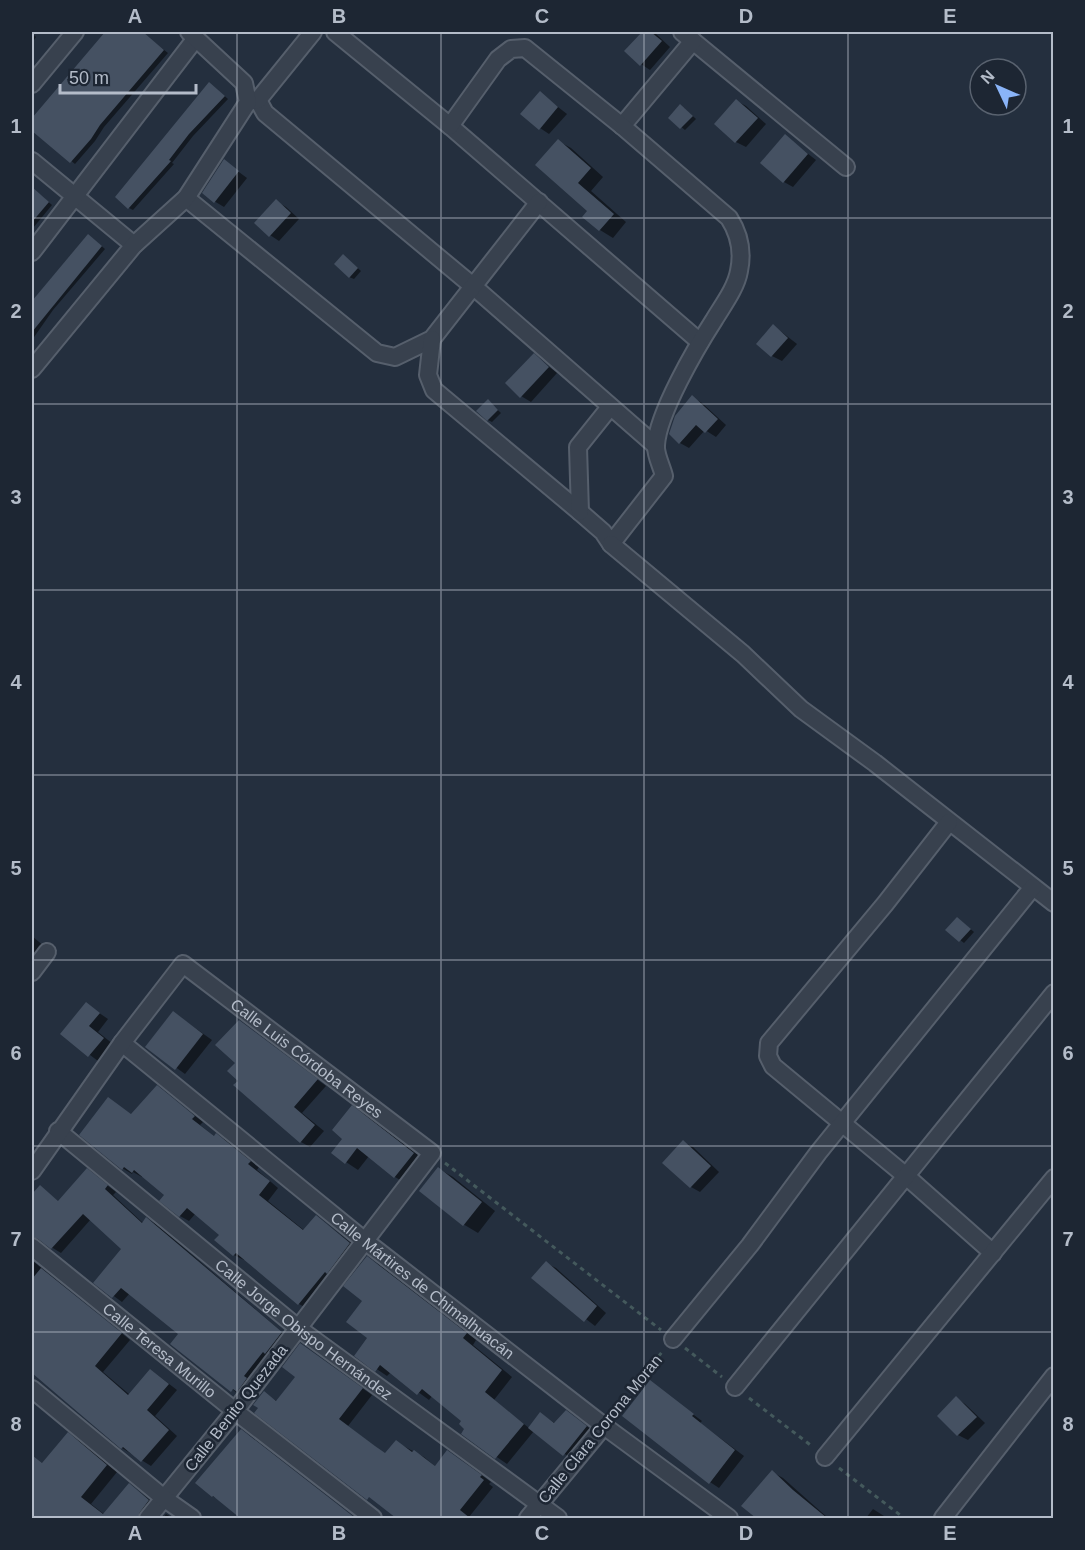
<svg xmlns="http://www.w3.org/2000/svg" width="1085" height="1550" viewBox="0 0 1085 1550" font-family="Arial,sans-serif">
  <style>
    .shadow { fill: #0007 }
    .building { fill: #455162 }
    .lines { fill: none; stroke-linecap: round; stroke-linejoin: round }
    .street-casing { stroke: #565f6c; stroke-width: 20 }
    .path { stroke: #44595c; stroke-width: 3; stroke-dasharray: 4.5 4.5; stroke-linecap: butt }
    .street { stroke: #38414e; stroke-width: 16 }
    .grid { fill: none; stroke: #b4bcc9; stroke-width: 1.5; stroke-opacity: 0.55 }
    .labels { text-anchor: middle; dominant-baseline: central; stroke-width: 5; stroke-linejoin: round; paint-order: stroke }
    .street-label { font-size: 16px; fill: #b4bcc9; stroke: #1d2633 }
    .neatline { fill: none; stroke: #b4bcc9; stroke-width: 2 }
    .grid-label { font-size: 20px; text-anchor: middle; font-weight: bold; fill: #b4bcc9 }
  </style>
  <rect width="100%" height="100%" fill="#242f3e"/>
  <g class="shadow">
    <path d="M32,32H35L33,34L36,37L32,43Z"/>
    <path d="M106,32H141L168,53L104,127L95,141L75,164L32,129V121Z"/>
    <path d="M644,32H651L656,34L670,47L650,70L641,64L626,51Z"/>
    <path d="M213,86L228,99L193,136L172,163L174,164L133,210L129,208L117,197Z"/>
    <path d="M540,93L567,114L549,134L540,128Z"/>
    <path d="M737,101L746,106L766,124L746,147L736,142L716,124Z"/>
    <path d="M684,108L696,119L685,130L670,118Z"/>
    <path d="M785,136L816,160L793,187L784,182Z"/>
    <path d="M558,141L571,148L603,177L591,191L626,222L613,238L600,230Z"/>
    <path d="M224,161L247,178L224,207L214,201Z"/>
    <path d="M32,188L52,205L33,228L32,227Z"/>
    <path d="M276,201L286,207L299,219L279,241L270,235Z"/>
    <path d="M92,238L105,249L53,310L32,340V304Z"/>
    <path d="M344,256L361,271L354,279L349,277Z"/>
    <path d="M774,326L797,344L782,361L772,356Z"/>
    <path d="M534,355L557,373L531,402L521,396Z"/>
    <path d="M692,397L702,403L726,425L716,437L705,430L689,448L680,443Z"/>
    <path d="M488,401L501,413L492,422L488,420Z"/>
    <path d="M961,921L974,932L964,943L947,930Z"/>
    <path d="M32,936L52,953L32,972Z"/>
    <path d="M86,1004L108,1019L98,1032L113,1044L98,1061L62,1034Z"/>
    <path d="M174,1013L212,1040L185,1074L148,1047Z"/>
    <path d="M239,1021L326,1086L302,1113L324,1131L310,1147L301,1142L240,1081Z"/>
    <path d="M157,1087L203,1122L200,1125L215,1137L216,1135L226,1140L259,1167L257,1170L278,1188L268,1201L305,1231L316,1216L359,1249L308,1309L299,1304L245,1259L244,1260L234,1255L216,1240L221,1235L196,1213L189,1221L180,1216L162,1200L166,1195L143,1175L142,1177L133,1172L132,1174L122,1168L109,1099L132,1115Z"/>
    <path d="M352,1107L364,1114L426,1161L407,1184L395,1177L369,1156L358,1170L346,1162L344,1139Z"/>
    <path d="M683,1142L693,1147L719,1172L700,1192L691,1187Z"/>
    <path d="M439,1169L453,1177L495,1211L478,1233L463,1224Z"/>
    <path d="M87,1170L116,1192L113,1195L143,1223L147,1219L156,1224L290,1339L241,1396L172,1343L180,1334L130,1293L122,1302L96,1283L123,1249L91,1219L61,1253L43,1242L34,1245L32,1249V1196L40,1187L59,1202Z"/>
    <path d="M32,1255L34,1262L130,1340L103,1372L130,1395L151,1370L177,1390L155,1416L177,1436L151,1466L122,1448L32,1370Z"/>
    <path d="M367,1258L378,1264L476,1340L473,1345L512,1377L494,1400L529,1428L541,1414L556,1424L566,1411L596,1433L573,1460L534,1431L507,1464L463,1434L467,1429L463,1421L432,1396L429,1400L391,1372L387,1376L356,1355L369,1338L364,1301Z"/>
    <path d="M546,1263L556,1268L606,1313L595,1326L533,1278Z"/>
    <path d="M301,1345L372,1395L348,1426L386,1455L396,1442L424,1457L436,1467L458,1458L491,1482L489,1484L493,1487L469,1517L471,1518H399L260,1408L264,1393L278,1402L297,1377Z"/>
    <path d="M650,1382L702,1421L700,1423L744,1456L719,1488L710,1482Z"/>
    <path d="M956,1398L965,1404L985,1423L968,1440L958,1435L939,1416Z"/>
    <path d="M241,1431L250,1436L355,1518H242L222,1501L212,1496Z"/>
    <path d="M68,1434L79,1440L117,1472L91,1504L105,1515L130,1485L158,1506L149,1518H39L32,1513V1455L43,1464Z"/>
    <path d="M772,1472L783,1478L828,1518H759L744,1506Z"/>
    <path d="M873,1509L884,1516L887,1518H866Z"/>
    <path d="M166,1514L173,1518H163Z"/>
  </g>
  <g class="building">
    <path d="M105,32H143L164,50L100,125L91,139L70,163L32,131V118Z"/>
    <path d="M642,32H651L662,41L640,66L624,51Z"/>
    <path d="M209,82L225,96L189,134L169,160L171,161L128,209L115,197Z"/>
    <path d="M540,91L558,107L539,130L520,114Z"/>
    <path d="M736,99L758,118L735,143L714,124Z"/>
    <path d="M680,104L693,116L680,129L668,118Z"/>
    <path d="M785,134L808,154L783,183L760,163Z"/>
    <path d="M558,139L591,168L578,183L614,214L599,231L582,217L587,211L535,165Z"/>
    <path d="M224,159L239,171L214,203L202,193Z"/>
    <path d="M32,187L49,202L32,222Z"/>
    <path d="M276,199L291,213L269,237L254,223Z"/>
    <path d="M88,234L102,246L32,332V301Z"/>
    <path d="M343,254L358,268L349,278L334,264Z"/>
    <path d="M773,324L788,338L771,357L756,344Z"/>
    <path d="M534,353L549,367L520,398L505,383Z"/>
    <path d="M692,395L718,419L705,433L696,425L679,444L669,434L675,416Z"/>
    <path d="M488,399L498,410L487,421L476,411Z"/>
    <path d="M957,917L971,929L959,942L945,930Z"/>
    <path d="M86,1002L100,1013L89,1026L104,1038L88,1057L60,1034Z"/>
    <path d="M173,1011L203,1034L175,1070L145,1047Z"/>
    <path d="M239,1020L318,1079L294,1107L315,1125L300,1143L233,1085L238,1081L227,1071L235,1063L215,1045Z"/>
    <path d="M157,1085L195,1116L192,1119L214,1136L216,1133L251,1161L248,1164L270,1181L259,1195L303,1230L316,1215L350,1243L327,1274L325,1272L298,1305L236,1253L233,1256L214,1240L219,1235L187,1208L179,1217L159,1201L164,1195L134,1170L132,1173L124,1167L122,1170L79,1135L108,1097L131,1114Z"/>
    <path d="M352,1105L414,1153L394,1178L357,1148L345,1164L331,1153L342,1139L332,1130Z"/>
    <path d="M683,1140L711,1166L690,1188L662,1163Z"/>
    <path d="M438,1167L482,1202L463,1226L419,1191Z"/>
    <path d="M87,1168L108,1185L105,1189L142,1223L146,1217L282,1332L265,1354L263,1352L244,1376L247,1378L237,1392L233,1389L231,1392L170,1344L178,1334L121,1288L112,1298L93,1283L121,1249L83,1214L51,1249L38,1239L32,1237V1194L40,1185L58,1201Z"/>
    <path d="M367,1256L467,1333L463,1338L502,1370L485,1392L524,1424L495,1459L461,1434L464,1429L459,1424L461,1421L422,1389L417,1395L380,1365L375,1372L354,1356L367,1338L346,1322L362,1301L343,1286Z"/>
    <path d="M546,1261L597,1306L584,1322L531,1278Z"/>
    <path d="M41,1268L122,1333L95,1366L128,1395L150,1369L169,1384L147,1410L169,1430L141,1462L123,1447L121,1449L32,1373V1279Z"/>
    <path d="M300,1343L363,1388L339,1419L375,1446L385,1453L396,1440L412,1452L414,1450L435,1466L447,1450L482,1475L480,1477L484,1480L460,1510L470,1518H396L369,1497L367,1500L254,1413L258,1408L253,1405L264,1391L276,1401L295,1377L282,1367Z"/>
    <path d="M650,1380L694,1414L692,1416L735,1450L709,1484L622,1416Z"/>
    <path d="M956,1396L977,1417L957,1436L937,1416Z"/>
    <path d="M566,1410L587,1426L563,1456L528,1428L540,1412L554,1423Z"/>
    <path d="M241,1429L354,1517L353,1518H240L213,1496L212,1497L195,1483Z"/>
    <path d="M68,1432L107,1465L81,1497L103,1514L129,1483L149,1500L140,1512L138,1518H32V1455L42,1463Z"/>
    <path d="M772,1470L793,1490L827,1518H756L741,1506Z"/>
  </g>
  <g class="lines">
    <defs>
      <g id="street">
        <path d="M335,32L450,126L700,342"/>
        <path d="M682,32L846,167"/>
        <path d="M32,84L75,32"/>
        <path d="M258,100L265,113L474,287L656,446"/>
        <path d="M248,102L258,100L313,32"/>
        <path d="M622,126L693,41"/>
        <path d="M32,161L134,245"/>
        <path d="M186,198L377,353L395,357L432,339L539,202"/>
        <path d="M32,252L196,38"/>
        <path d="M432,339L428,375L434,390L580,512L603,532L611,544L664,476C662,467 655,454 656,445C658,413 696,348 714,320C723,305 736,288 739,271C743,252 740,235 729,218L622,126L525,48L511,49L498,59L450,126"/>
        <path d="M32,369L134,245L186,198L248,102L244,83L189,32"/>
        <path d="M580,512L578,447L610,407"/>
        <path d="M611,544L743,654L801,709L875,763L1054,903"/>
        <path d="M949,822L885,904L769,1043L768,1056L773,1066L906,1176L993,1253"/>
        <path d="M32,972L47,952"/>
        <path id="s1" d="M122,1043L365,1241L604,1426L729,1518"/>
        <path id="s2" d="M58,1131L298,1328L558,1518"/>
        <path id="s3" d="M32,1171L122,1043L183,964L432,1153L235,1411L148,1518"/>
        <path id="s4" d="M32,1247L235,1411L373,1518"/>
        <path d="M673,1339L750,1245L818,1153L1033,887"/>
        <path d="M735,1387L1054,993"/>
        <path d="M32,1389L165,1499L192,1518"/>
        <path d="M825,1457L1054,1178"/>
        <path d="M528,1518L604,1426"/>
        <path d="M943,1518L1054,1376"/>
      </g>
    </defs>
    <use href="#street" class="street-casing"/>
    <g class="path">
      <path d="M445,1163L661,1330"/>
      <path d="M685,1348L722,1377"/>
      <path d="M749,1398L813,1447"/>
      <path d="M614,1413L662,1352"/>
      <path d="M839,1468L904,1518"/>
    </g>
    <use href="#street" class="street"/>
  </g>
  <path class="grid" d="M237,32V1518M441,32V1518M644,32V1518M848,32V1518M32,218H1054M32,404H1054M32,590H1054M32,775H1054M32,960H1054M32,1146H1054M32,1332H1054"/>
  <g class="labels">
    <g class="street-label">
      <text stroke="none"><textPath href="#s3" startOffset="412">Calle Luis Córdoba Reyes</textPath></text>
      <text stroke="none"><textPath href="#s1" startOffset="386">Calle Mártires de Chimalhuacán</textPath></text>
      <text stroke="none"><textPath href="#s2" startOffset="316">Calle Jorge Obispo Hernández</textPath></text>
      <text stroke="none"><textPath href="#s4" startOffset="164">Calle Teresa Murillo</textPath></text>
      <text transform="translate(236 1408) rotate(-52)">Calle Benito Quezada</text>
      <text transform="translate(600 1429) rotate(-51)">Calle Clara Corona Moran</text>
    </g>
  </g>
  <rect width="1085" height="1550" fill="none" stroke="#1d2633" stroke-width="66"/>
  <g transform="translate(998 87) rotate(314)"><circle r="28" fill="#1d2633" stroke="#59626f" stroke-width="1.5"/>
  <path d="M0-4.5L10 22L0 15L-10 22Z" fill="#8ab4f8"/>
  <text y="-9" font-size="16" font-weight="bold" text-anchor="middle" fill="#b4bcc9">N</text>
  </g>
  <path d="M60 84v9h136v-9" fill="none" stroke="#b4bcc9" stroke-width="3"/>
  <text x="69" y="84" font-size="18" fill="#b4bcc9" stroke="#1d2633" stroke-width="4.5" paint-order="stroke">50 m</text>
  <rect x="33" y="33" width="1019" height="1484" class="neatline"/>
  <g class="grid-label">
    <text x="135" y="23">A</text>
    <text x="339" y="23">B</text>
    <text x="542" y="23">C</text>
    <text x="746" y="23">D</text>
    <text x="950" y="23">E</text>
    <text x="16" y="133">1</text>
    <text x="1068" y="133">1</text>
    <text x="16" y="318">2</text>
    <text x="1068" y="318">2</text>
    <text x="16" y="504">3</text>
    <text x="1068" y="504">3</text>
    <text x="16" y="689">4</text>
    <text x="1068" y="689">4</text>
    <text x="16" y="875">5</text>
    <text x="1068" y="875">5</text>
    <text x="16" y="1060">6</text>
    <text x="1068" y="1060">6</text>
    <text x="16" y="1246">7</text>
    <text x="1068" y="1246">7</text>
    <text x="16" y="1431">8</text>
    <text x="1068" y="1431">8</text>
    <text x="135" y="1540">A</text>
    <text x="339" y="1540">B</text>
    <text x="542" y="1540">C</text>
    <text x="746" y="1540">D</text>
    <text x="950" y="1540">E</text>
  </g>
</svg>
